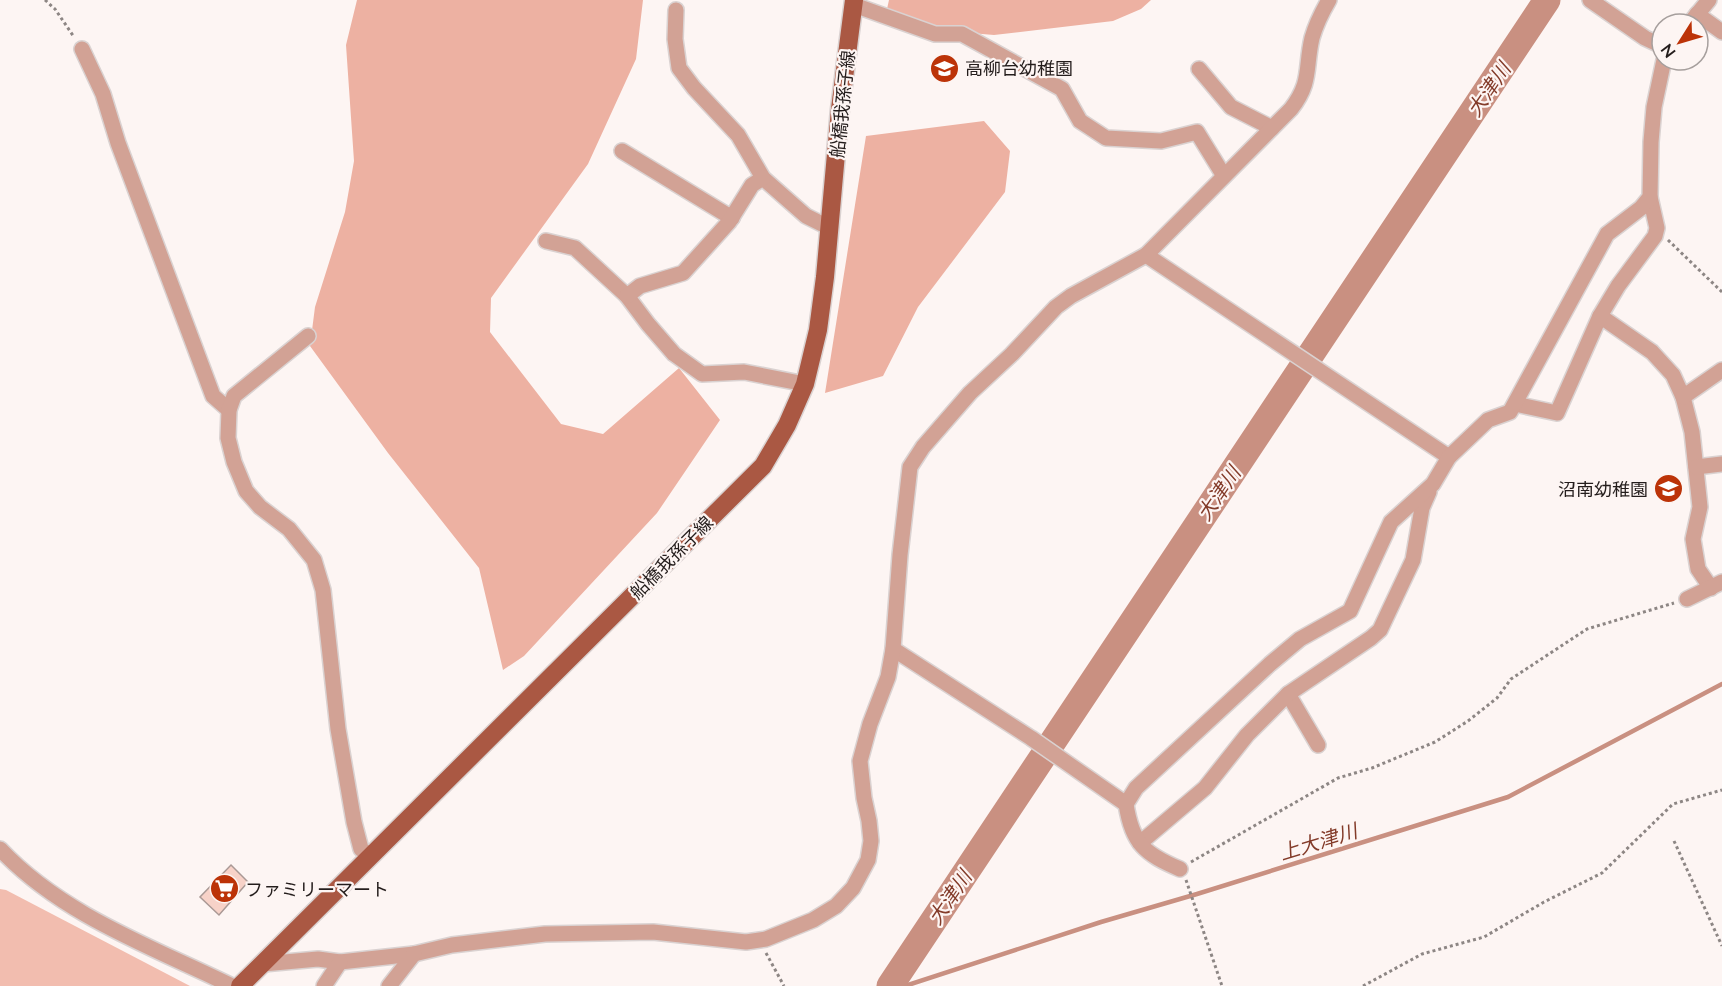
<svg xmlns="http://www.w3.org/2000/svg" width="1722" height="986" viewBox="0 0 1722 986" font-family="Lato,'Noto Sans JP',sans-serif">
  <style>
    .green { fill: #f2bdaf }
    .forest { fill: #edb1a2 }
    .lines { fill: none; stroke-linecap: round; stroke-linejoin: round }
    .stream { stroke: #c99081; stroke-width: 4.5 }
    .river { stroke: #c99081; stroke-width: 27 }
    .building { fill: #f7d2c8; stroke: #aa9995; stroke-width: 1.5 }
    .minor-casing { stroke: #dad2d1; stroke-width: 18 }
    .major-casing { stroke: #dad2d1; stroke-width: 21 }
    .path { stroke: #8d8684; stroke-width: 3; stroke-dasharray: 3 3; stroke-linecap: butt }
    .minor { stroke: #d2a295; stroke-width: 15 }
    .major { stroke: #aa5843; stroke-width: 18 }
    .labels { text-anchor: middle; dominant-baseline: central; stroke-width: 4.5; stroke-linejoin: round; paint-order: stroke }
    .poi-label { font-size: 18px; fill: #241d1c; stroke: #fdf5f3; text-anchor: start }
    .street-label { font-size: 18px; fill: #241d1c; stroke: #fdf5f3 }
    .water-label { font-size: 20px; font-style: italic; fill: #833b29; stroke: #fdf5f3 }
  </style>
  <rect width="100%" height="100%" fill="#fdf5f3"/>
  <path class="green" d="M0,889L6,890L190,986H0Z"/>
  <g class="forest">
    <path d="M357,0H643L636,59L588,164L491,298L490,332L561,424L603,434L679,368L720,420L657,513L524,656L503,670L479,568L388,453L310,346L315,307L345,212L354,161L346,45Z"/>
    <path d="M889,0H1151L1141,9L1113,21L994,35L935,30L887,9Z"/>
    <path d="M984,121L1010,151L1005,192L918,307L883,376L825,393L866,136Z"/>
  </g>
  <g class="lines">
    <path class="stream" d="M905,986L1101,922L1197,894L1508,797L1722,684"/>
    <path class="river" d="M890,986L1547,0"/>
  </g>
  <path class="building" d="M231,865L248,882L219,915L200,897Z"/>
  <g class="lines">
    <defs>
      <g id="minor">
        <path d="M1590,0L1645,38L1662,46"/>
        <path d="M854,5L935,34H962L1062,89L1080,121L1106,138L1161,141L1197,132L1224,176"/>
        <path d="M676,10L675,39L679,68L694,88L738,135L763,178L806,216L830,228"/>
        <path d="M1697,14L1722,32"/>
        <path d="M1689,24L1709,0"/>
        <path d="M82,49L103,94L118,143L213,396L229,410"/>
        <path d="M1199,69L1231,107L1272,128"/>
        <path d="M622,151L732,218"/>
        <path d="M546,241L575,248L627,296L648,324L674,354L702,374L744,372L805,384"/>
        <path d="M1146,255L1449,457"/>
        <path d="M627,296L640,286L683,273L729,222L752,185L763,178"/>
        <path d="M1600,316L1652,352L1673,375L1683,397L1692,432L1700,507L1693,539L1698,569L1711,588"/>
        <path d="M308,336L234,396L229,410L228,438L234,462L246,491L260,507L289,529L314,560L323,590L338,729L354,822L361,849L370,856"/>
        <path d="M1683,397L1722,370"/>
        <path d="M1515,404L1557,413L1600,316L1618,286L1655,236L1657,228L1650,197"/>
        <path d="M1696,467L1722,464"/>
        <path d="M1687,599L1722,582"/>
        <path d="M893,649L1031,738L1126,804"/>
        <path d="M1288,694L1318,745"/>
        <path d="M1140,843L1205,788L1247,735L1288,694L1371,638L1380,630L1413,560L1422,508L1429,492"/>
        <path d="M0,849C62,915 152,947 232,986"/>
        <path d="M1180,869C1145,854 1132,844 1126,804L1136,788L1270,664L1300,639L1350,611L1391,522L1433,484L1449,457L1488,420L1510,412L1607,234L1641,208L1650,197L1651,142L1654,107L1664,60"/>
        <path d="M263,964L318,959L340,962L414,954L452,945L545,934L653,932L746,942L766,939L813,920L836,906L853,888L868,860L871,841L869,821L864,798L860,761L870,724L888,677L893,649L900,555L910,467L923,447L970,393L1012,354L1056,307L1071,296L1146,255L1291,109C1312,82 1305,68 1312,38C1316,24 1322,12 1329,0"/>
        <path d="M324,986L340,962"/>
        <path d="M389,986L414,954"/>
      </g>
      <path id="major" d="M240,986L763,466L787,425L805,384L818,330L825,277L840,109L854,0"/>
    </defs>
    <use href="#minor" class="minor-casing"/>
    <use href="#major" class="major-casing"/>
    <g class="path">
      <path d="M45,0L55,9L74,37"/>
      <path d="M1668,240L1722,292"/>
      <path d="M1674,841L1722,946"/>
      <path d="M1191,862L1338,778L1372,768L1435,742L1468,721L1497,698L1511,679L1587,629L1674,603"/>
      <path d="M1186,880L1222,986"/>
      <path d="M766,953L784,986"/>
      <path d="M1363,986L1422,954L1484,937L1544,902L1602,873L1673,804L1722,790"/>
    </g>
    <use href="#minor" class="minor"/>
    <use href="#major" class="major"/>
  </g>
  <defs>
    <symbol id="school-disc" viewBox="-11 -11 22 22"><circle r="9.5" fill="#bc3308" stroke="#fdf5f3"/><path d="M0-5L7-2L0 1L-7-2ZM-4 1L0 2.5L4 1V4Q0 6-4 4Z" fill="#fff"/></symbol>
    <symbol id="supermarket-disc" viewBox="-11 -11 22 22"><circle r="9.5" fill="#bc3308" stroke="#fdf5f3"/><path d="M-6-5.5h2.5l.6 2H6L4.5 2H-2.5L-4.4-4H-6ZM-1.5 3.2a1.3 1.3 0 1 0 .1 0ZM3 3.2a1.3 1.3 0 1 0 .1 0Z" fill="#fff"/></symbol>
  </defs>
  <g fill-rule="evenodd">
    <use href="#school-disc" x="928" y="52" width="33" height="33"/>
    <use href="#school-disc" x="1652" y="472" width="33" height="33"/>
    <use href="#supermarket-disc" x="208" y="872" width="33" height="33"/>
  </g>
  <g class="labels">
    <g class="poi-label">
      <text x="965" y="68">高柳台幼稚園</text>
      <text x="1648" y="489" text-anchor="end">沼南幼稚園</text>
      <text x="245" y="889">ファミリーマート</text>
    </g>
    <g class="street-label">
      <text transform="translate(842 104) rotate(-84)">船橋我孫子線</text>
      <text transform="translate(671 557) rotate(-45)">船橋我孫子線</text>
    </g>
    <g class="water-label">
      <text transform="translate(1488 89) rotate(-56)">大津川</text>
      <text transform="translate(1218 493) rotate(-56)">大津川</text>
      <text transform="translate(1318 841) rotate(-17)">上大津川</text>
      <text transform="translate(949 897) rotate(-56)">大津川</text>
    </g>
  </g>
  <g transform="translate(1680 42) rotate(233)"><circle r="28" fill="#fdf5f3" stroke="#a69f9d" stroke-width="1.5"/>
  <path d="M0-4.5L10 22L0 15L-10 22Z" fill="#bc3308"/>
  <text y="-9" font-size="16" font-weight="bold" text-anchor="middle" fill="#241d1c">N</text>
  </g>
</svg>
